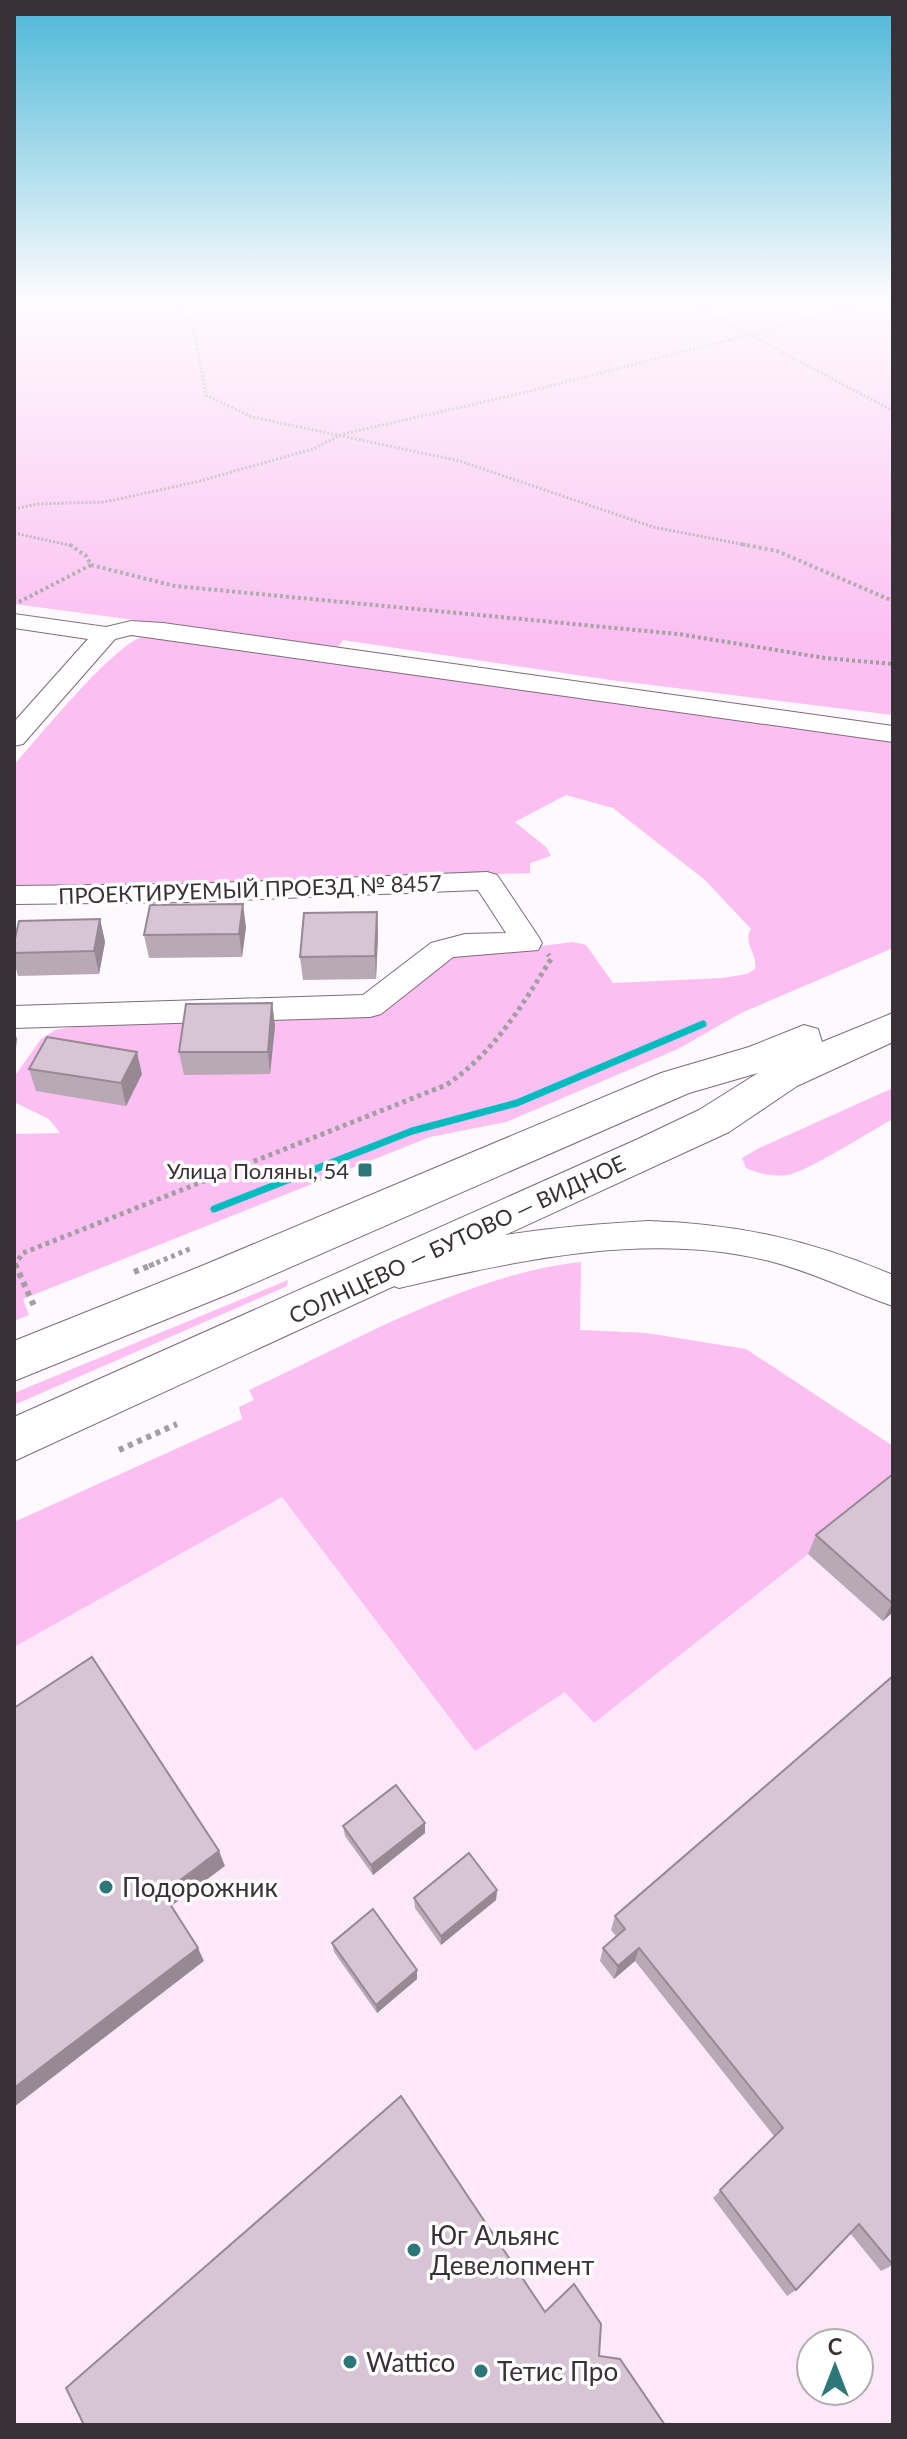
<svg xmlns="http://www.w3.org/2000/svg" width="907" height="2439" viewBox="0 0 907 2439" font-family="Lato,sans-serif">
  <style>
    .built { fill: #fde8fa; fill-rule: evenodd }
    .green { fill: #fbbff2 }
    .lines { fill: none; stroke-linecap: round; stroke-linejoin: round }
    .stream { stroke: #00bcbe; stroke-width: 7 }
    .minor-casing { stroke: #7d6b7a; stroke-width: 2 }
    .major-casing { stroke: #7d6b7a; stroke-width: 2 }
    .path-far3 { stroke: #a39ea2; stroke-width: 3; stroke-dasharray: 2 2; stroke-linecap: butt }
    .path-far2 { stroke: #a39ea2; stroke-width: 4; stroke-dasharray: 3 3; stroke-linecap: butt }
    .path-far1 { stroke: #a39ea2; stroke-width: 5; stroke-dasharray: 4 4; stroke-linecap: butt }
    .path { stroke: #a39ea2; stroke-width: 6; stroke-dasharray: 5 5; stroke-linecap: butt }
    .minor { fill: #fff; fill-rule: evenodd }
    .major { fill: #fff; fill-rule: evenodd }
    .wall { fill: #b9a9b6 }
    .shaded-wall { fill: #968994 }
    .building { fill: #d7c4d4; stroke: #968994; stroke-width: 2 }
    .poi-dot { fill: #2e7778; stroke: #fff; stroke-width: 3 }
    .labels { text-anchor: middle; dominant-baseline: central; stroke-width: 7; stroke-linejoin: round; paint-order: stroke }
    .street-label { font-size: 22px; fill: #383137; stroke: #fff }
    .poi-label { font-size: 22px; fill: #383137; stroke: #fff; text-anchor: end }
    .near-poi-label { font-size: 26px; fill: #383137; stroke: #fff; text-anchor: start }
  </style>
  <rect width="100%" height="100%" fill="#fdf9fc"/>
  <path class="built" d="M580,1330L646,1333L746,1349L893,1446V2425H14V1647ZM811,2343H859V2391H811Z"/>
  <g class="green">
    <path d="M14,298H893V715L611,680L343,640L338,647L14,604Z"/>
    <path d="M147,635L893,738V948L741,1013L678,1049L506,1122L430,1137L23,1299L29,1315L14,1321V1134L60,1133L49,1119L14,1102V1077L41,1039L55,1030L132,1017L347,1018L365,1014L454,957L573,942L586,945L613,983L723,978L747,974L755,969C758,955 742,941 751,929L705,880L613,808L566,795L515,822L546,847L551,856L530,863V873L14,889V765C38,738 117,640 147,635Z"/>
    <path d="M893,1088V1119C871,1131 808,1171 788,1175C775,1177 759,1174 746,1168L742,1158L759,1148Z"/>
    <path d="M581,1262L580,1330L646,1333L746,1349L893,1446V1487L594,1723L565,1692L475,1751L282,1497L14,1647V1522L242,1419L239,1407L254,1400L249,1390C349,1344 471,1273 581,1262Z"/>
    <path d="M288,1280L287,1286L14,1405V1393Z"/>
  </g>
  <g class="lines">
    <path class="stream" d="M214,1209L412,1131L517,1103L703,1024"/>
    <defs>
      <g id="minor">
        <path d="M14,614L106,627L131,621L163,623L893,726V742L131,635L115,639L23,744L14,746V722L88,639L14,628Z"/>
        <path d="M487,872L497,875L538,936L542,943L538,950L453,957L381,1014L370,1017L14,1028V1006L363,995L431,943L465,934L506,933L478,890L189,902L14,904V886L189,884Z"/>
        <path d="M649,1221C739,1224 810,1240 893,1275V1306C852,1292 815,1273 773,1262C651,1230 519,1260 399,1288L386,1283L380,1273L386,1263C470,1235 561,1226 649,1221Z"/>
      </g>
      <path id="major" d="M893,1013V1042L797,1086L729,1132L14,1461V1417L638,1139L699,1110L758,1073L689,1093L236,1291L14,1381V1341L204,1265L661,1073L749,1047L804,1025L818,1029L822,1042Z"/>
    </defs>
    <use href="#minor" class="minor-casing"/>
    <use href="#major" class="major-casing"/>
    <g class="path-far3">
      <path d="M173,298L195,335L206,395L252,417L460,461L653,527L751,546"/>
      <path d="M694,305L893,411"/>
      <path d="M14,509L37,504L105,502L200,481L313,449L343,434L523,393L891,298"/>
      <path d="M14,533L73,546"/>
    </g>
    <g class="path-far2">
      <path d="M741,544L777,551L893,601"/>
      <path d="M91,565L175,586L678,634L825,658L893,664"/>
      <path d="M19,602L91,565L86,556L69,544"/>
    </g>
    <g class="path-far1">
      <path d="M14,1266L23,1253L446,1085C494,1053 521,1007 551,959L548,954"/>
      <path d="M149,1266L192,1248"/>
    </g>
    <g class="path">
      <path d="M15,1264L35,1308"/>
      <path d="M134,1272L154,1264"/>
      <path d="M119,1450L177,1424"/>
    </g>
    <use href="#minor" class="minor"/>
    <use href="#major" class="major"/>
  </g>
  <g class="wall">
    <path d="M377,912L378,935L376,979L303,980L300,957Z"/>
    <path d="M100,919L105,942L99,974L18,976L14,961V943Z"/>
    <path d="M246,927L242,957L149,958L144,935Z"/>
    <path d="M272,1003L275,1026L270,1074L184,1075L179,1052Z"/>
    <path d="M29,1069L142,1074L126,1106L36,1091Z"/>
    <path d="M893,1474V1612L883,1621L808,1554L816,1535Z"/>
    <path d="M425,1823V1833L373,1875L345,1836L343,1826Z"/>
    <path d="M497,1890L496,1900L441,1945L415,1908L414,1898Z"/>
    <path d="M615,1916L893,2265L881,2271L850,2233L796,2290L787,2296L713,2198L774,2136L635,1961L614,1979L600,1961L603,1948L616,1936L611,1930Z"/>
    <path d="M332,1943L417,1970V1979L377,2013L334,1952Z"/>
  </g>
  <g class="shaded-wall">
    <path d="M243,904L246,927L242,957L239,934Z"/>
    <path d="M377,912L378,935L376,979L375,956Z"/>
    <path d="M100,919L105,942L99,974L94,951Z"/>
    <path d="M272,1003L275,1026L270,1074L268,1052Z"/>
    <path d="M14,1029L17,1039L14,1064Z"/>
    <path d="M137,1052L142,1074L126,1106L121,1083Z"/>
    <path d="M893,1602V1612L883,1621L892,1603Z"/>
    <path d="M425,1823V1833L373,1875L371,1865Z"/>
    <path d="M219,1851L225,1866L170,1907L163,1893Z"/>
    <path d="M497,1890L496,1900L441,1945V1936Z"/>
    <path d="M198,1948L204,1961L14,2107V2088Z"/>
    <path d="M639,1948L635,1961L614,1979L618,1966Z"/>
    <path d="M417,1970V1979L377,2013L376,2005Z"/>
  </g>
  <g class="building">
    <path d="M243,904L239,934L144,935L150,905Z"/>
    <path d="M377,912L375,956L300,957L304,913Z"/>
    <path d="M100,919L94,951L14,953V943L19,921Z"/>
    <path d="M272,1003L268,1052H179L186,1004Z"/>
    <path d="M47,1037L137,1052L121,1083L29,1069Z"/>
    <path d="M893,1474V1602L892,1603L816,1535Z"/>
    <path d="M92,1657L219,1851L163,1893L198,1948L14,2088V1708Z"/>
    <path d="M893,1676V2265L859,2224L796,2290L720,2190L783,2128L639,1948L618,1966L603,1948L625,1929L615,1916Z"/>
    <path d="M396,1785L425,1823L371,1865L343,1826Z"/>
    <path d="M469,1853L497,1890L441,1936L414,1898Z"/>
    <path d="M373,1909L417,1970L376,2005L332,1943Z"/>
    <path d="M401,2096L545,2312L574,2284L601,2324L599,2356L620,2359L665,2425H84L66,2388Z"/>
  </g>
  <linearGradient id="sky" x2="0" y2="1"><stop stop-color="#4bb7d7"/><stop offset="0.47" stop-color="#fefcfe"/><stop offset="1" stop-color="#fefcfe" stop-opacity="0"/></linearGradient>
  <rect width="907" height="639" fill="url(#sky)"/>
  <g class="poi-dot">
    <rect x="357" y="1162" width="16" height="16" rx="4"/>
    <circle cx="106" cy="1887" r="8"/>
    <circle cx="414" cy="2250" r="8"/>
    <circle cx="350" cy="2362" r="8"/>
    <circle cx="481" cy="2371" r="8"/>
  </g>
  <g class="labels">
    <g class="street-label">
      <text transform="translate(250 889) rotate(-2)">ПРОЕКТИРУЕМЫЙ ПРОЕЗД № 8457</text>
      <text transform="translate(457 1239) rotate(-25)">СОЛНЦЕВО — БУТОВО — ВИДНОЕ</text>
    </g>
    <g class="poi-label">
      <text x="349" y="1170">Улица Поляны, 54</text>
    </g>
    <g class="near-poi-label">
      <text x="122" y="1887">Подорожник</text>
      <text x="430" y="2235">Юг Альянс<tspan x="430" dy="30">Девелопмент</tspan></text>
      <text x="366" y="2362">Wattico</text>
      <text x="497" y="2371">Тетис Про</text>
    </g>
  </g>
  <rect width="907" height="2439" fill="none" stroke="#383137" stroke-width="32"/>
  <g transform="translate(835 2367)"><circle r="38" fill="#ffffff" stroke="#afadaf" stroke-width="2"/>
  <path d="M0-6L14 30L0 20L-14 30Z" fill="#2e7778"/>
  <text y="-12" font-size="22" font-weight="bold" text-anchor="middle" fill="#383137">С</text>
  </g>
</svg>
